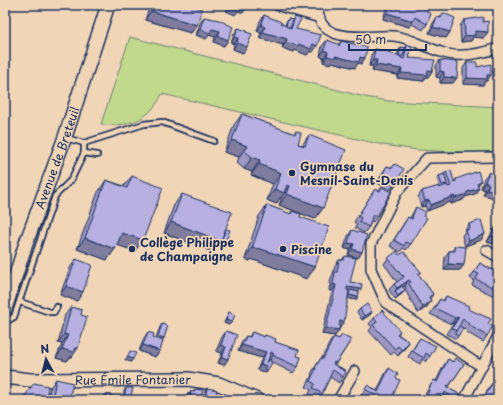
<svg xmlns="http://www.w3.org/2000/svg" width="503" height="405" viewBox="0 0 503 405" font-family="'Playpen Sans',sans-serif">
  <style>
    .green { fill: #c1d88d; stroke: #6e8476 }
    .lines { fill: none; stroke-linecap: round; stroke-linejoin: round }
    .lane-casing { stroke: #1b2f5e; stroke-width: 8 }
    .street-casing { stroke: #1b2f5e; stroke-width: 12 }
    .secondary-casing { stroke: #1b2f5e; stroke-width: 16 }
    .lane { stroke: #f0d6b7; stroke-width: 4.5 }
    .street { stroke: #f0d6b7; stroke-width: 9 }
    .secondary { stroke: #f0d6b7; stroke-width: 13 }
    .wall { fill: #9d97c2; stroke: #1b2f5e }
    .shaded-wall { fill: #807b9e; stroke: #1b2f5e }
    .building { fill: #b7b0e1; stroke: #1b2f5e }
    .poi-dot { fill: #1b2f5e; stroke: #f0d6b7; stroke-width: 1.5 }
    .labels { text-anchor: middle; dominant-baseline: central; stroke-width: 3.5; stroke-linejoin: round; paint-order: stroke }
    .street-label { font-size: 12px; fill: #1b2f5e; stroke: #f0d6b7 }
    .poi-label { font-size: 12px; font-weight: bold; fill: #1b2f5e; stroke: #f0d6b7; text-anchor: start }
  </style>
  <rect width="100%" height="100%" fill="#f0d6b7"/>
  <filter id="ink" filterUnits="userSpaceOnUse"><feTurbulence type="fractalNoise" baseFrequency=".025" numOctaves="2"/><feDisplacementMap in="SourceGraphic" scale="8" xChannelSelector="R" yChannelSelector="G"/><feConvolveMatrix kernelMatrix="1 2 1 2 8 2 1 2 1" color-interpolation-filters="sRGB"/></filter>
  <g filter="url(#ink)">
    <path class="green" d="M130,37L365,97L389,101L498,107V154L417,150L383,145L162,94C150,120 128,128 101,124Z"/>
    <g class="lines">
      <defs>
        <g id="lane">
          <path d="M66,138L84,143L144,124L162,122L214,141"/>
          <path d="M84,153L97,155"/>
          <path d="M20,302L50,312H54L57,307"/>
          <path d="M5,322L14,317L55,196L71,180L84,153V143"/>
        </g>
        <g id="street">
          <path d="M276,5L320,18"/>
          <path d="M318,5C315,48 370,34 394,36C411,38 425,47 441,52C459,59 480,54 498,48"/>
          <path d="M486,250L498,257"/>
          <path d="M482,367L386,303L371,269V244L397,192L427,158L498,157"/>
          <path d="M338,400L355,371"/>
          <path d="M464,400L498,336"/>
        </g>
        <g id="secondary">
          <path id="s1" d="M5,309L26,243L65,137L108,5"/>
          <path id="s2" d="M5,377L30,380L188,379L219,384L257,400"/>
        </g>
      </defs>
      <use href="#lane" class="lane-casing"/>
      <use href="#street" class="street-casing"/>
      <use href="#secondary" class="secondary-casing"/>
      <use href="#lane" class="lane"/>
      <use href="#street" class="street"/>
      <use href="#secondary" class="secondary"/>
    </g>
    <g class="wall">
      <path d="M150,5H190L197,25L191,33L145,20Z"/>
      <path d="M389,5H417L427,12V24L423,30L412,24L409,27L383,19L386,9Z"/>
      <path d="M443,13L450,32L446,38L429,33L433,23L437,17L440,18Z"/>
      <path d="M264,15L285,26L286,22L288,19L293,20L295,17L296,29L313,52L310,51L307,55L295,50L294,52L282,48L283,45L259,38L261,33L257,31L260,21Z"/>
      <path d="M204,17L228,40L224,46L214,42L215,37L209,35L206,39L196,35L200,23Z"/>
      <path d="M464,20L483,22L484,38L473,37L471,41L461,42L460,26Z"/>
      <path d="M238,28L246,32L243,53L233,49L234,44L231,43L234,34Z"/>
      <path d="M327,40L338,45L341,41L365,58L361,64L358,63L355,68L332,62L331,64L323,62L324,58L320,56L322,46Z"/>
      <path d="M407,45L409,58L432,71L428,77H426L423,81L397,78L398,75L372,71L373,66H369L371,55L375,49L392,54L397,55L399,50L401,47L405,48Z"/>
      <path d="M440,60L453,83H440V78L436,77V66Z"/>
      <path d="M467,62L477,67L487,81H485L483,85L463,84V68Z"/>
      <path d="M497,64H498V81H494L493,70Z"/>
      <path d="M242,114L294,134L296,131L298,144L302,145L309,135L323,208L315,219L279,205L282,197H281L276,204L267,200L273,184L251,175L252,172L244,169L237,163L239,157L224,152L234,125Z"/>
      <path d="M395,164V184L390,190L377,183L383,172L387,166L392,168Z"/>
      <path d="M446,172L454,182L456,179L478,186L475,194L465,197L463,200L451,204L450,202L427,211L425,206L421,207L418,197L422,191L440,187L437,179L439,176L444,174Z"/>
      <path d="M489,172L498,176L483,195L485,190L481,188L484,178Z"/>
      <path d="M132,176L135,251L117,245L115,249L107,260L77,249L98,192L106,180L124,186Z"/>
      <path d="M382,187L377,216L373,222L371,221L369,227L364,233L355,228L357,224L354,222L375,189L379,191Z"/>
      <path d="M182,194L225,231L226,241L224,244L220,242L213,252L164,233L174,205Z"/>
      <path d="M267,205L290,214L292,211L300,217L307,279L251,259L250,261L245,259L259,216Z"/>
      <path d="M416,207L411,244L406,250L403,248L400,252L390,246L404,223L408,217L410,218Z"/>
      <path d="M469,224L485,234L481,240L465,246L462,236L465,231V230Z"/>
      <path d="M496,226L498,227V245L487,242L492,232Z"/>
      <path d="M352,230L362,252L358,258L348,255L349,250L344,248L348,236Z"/>
      <path d="M455,246L460,270H444L445,257L449,251H452Z"/>
      <path d="M399,255L419,275L433,294L430,299L427,307L418,313L405,290L406,288L405,286L403,287V293L395,299L389,290L394,284L397,282L384,264L388,258Z"/>
      <path d="M345,256L350,282L359,292L356,300L348,298L340,327L339,330L335,336L322,334L332,291L329,290L331,278L333,274L335,266L339,260H342Z"/>
      <path d="M76,259L77,301L60,295L70,268Z"/>
      <path d="M480,263L498,273V299L494,296L472,285L474,280L470,278Z"/>
      <path d="M446,296L468,309L488,324L487,336L483,342L468,333L463,328L456,339L447,334L454,323L451,324L430,314L440,299L443,301Z"/>
      <path d="M71,307L81,315L72,357H70L67,361L56,358L62,344L58,343L65,315Z"/>
      <path d="M360,309L370,315L362,320L357,312Z"/>
      <path d="M229,312V325L224,323L227,316Z"/>
      <path d="M374,318L400,331L398,334L409,342L405,348L398,356L394,352L391,355L369,331L372,327L369,324Z"/>
      <path d="M162,324L164,338L162,341L160,351L155,357L139,351L144,338L148,332L153,337L156,338L160,327Z"/>
      <path d="M226,331L228,359L224,365L218,363L222,353L216,351L222,337Z"/>
      <path d="M252,332L264,337L265,335L275,342L297,356L298,367L293,373L271,362L268,370L266,373L257,370L262,358L238,351L242,341L246,336L249,337Z"/>
      <path d="M342,335L351,340L335,365L343,377L339,383L330,377L322,394L318,400L309,394L311,390L306,387L312,375L311,374L317,364L321,358H322L330,342L334,337L339,339Z"/>
      <path d="M420,338L430,356L426,362L422,359L420,364L408,357L416,344Z"/>
      <path d="M448,359L453,362L464,364L448,388L459,394L455,400H443L442,399L441,400H423L425,397L424,396L430,386L434,380L436,381L444,365Z"/>
      <path d="M389,368L396,378L391,400H359L368,385L377,391L385,374Z"/>
      <path d="M56,379L69,400H18L47,392H49L50,388Z"/>
      <path d="M494,381L498,400H482L490,386Z"/>
      <path d="M126,388L130,400H123L124,391Z"/>
      <path d="M207,388L215,400H203L205,391Z"/>
      <path d="M195,389L201,400H184L185,397L187,394H189L191,391L193,392Z"/>
    </g>
    <g class="shaded-wall">
      <path d="M230,5H242L247,7L243,13L238,11L235,15L226,11Z"/>
      <path d="M285,5H297L294,8Z"/>
      <path d="M151,11L197,25L191,33L145,20Z"/>
      <path d="M387,13L413,21L409,27L383,19Z"/>
      <path d="M261,25L265,27L261,33L257,31Z"/>
      <path d="M433,27L450,32L446,38L429,33Z"/>
      <path d="M200,29H212L220,31L215,37L209,35L206,39L196,35Z"/>
      <path d="M475,31L488,32L484,38L473,37L471,41L461,42L465,36Z"/>
      <path d="M263,32L287,39L283,45L259,38Z"/>
      <path d="M218,36L228,40L224,46L214,42Z"/>
      <path d="M235,37L238,38L234,44L231,43Z"/>
      <path d="M286,42L299,44H313L317,46L313,52L310,51L307,55L295,50L294,52L282,48Z"/>
      <path d="M237,43L247,47L243,53L233,49Z"/>
      <path d="M324,50L328,52L324,58L320,56Z"/>
      <path d="M327,56L360,57L365,58L361,64L358,63L355,68L332,62L331,64L323,62Z"/>
      <path d="M373,60H377L373,66H369Z"/>
      <path d="M376,65L402,69L398,75L372,71Z"/>
      <path d="M428,70L432,71L428,77H426L423,81L397,78L401,73Z"/>
      <path d="M440,71L444,72L440,78L436,77Z"/>
      <path d="M487,75H491L487,81H485L483,85L463,84L467,78Z"/>
      <path d="M498,76V81H494Z"/>
      <path d="M444,77L457,78L453,83H440Z"/>
      <path d="M232,140L247,146L239,157L224,152Z"/>
      <path d="M252,157L260,160L252,172L244,169Z"/>
      <path d="M259,164L281,173L273,184L251,175Z"/>
      <path d="M481,181L477,187V183Z"/>
      <path d="M485,182L489,184L485,190L481,188Z"/>
      <path d="M287,185L290,186L282,197H281L276,204L267,200L275,189Z"/>
      <path d="M479,188L475,194L465,197L463,200L451,204L455,198L467,192Z"/>
      <path d="M487,189L498,192V199L483,195Z"/>
      <path d="M287,194L323,208L315,219L279,205Z"/>
      <path d="M454,196L450,202L427,211L431,205Z"/>
      <path d="M429,200L425,206L421,207L425,201Z"/>
      <path d="M171,222L221,241L213,252L164,233Z"/>
      <path d="M122,233L143,240L135,251L114,244Z"/>
      <path d="M485,234L481,240L465,246L469,241Z"/>
      <path d="M491,236L498,238V245L487,242Z"/>
      <path d="M85,238L115,249L107,260L77,249Z"/>
      <path d="M348,243L354,244L349,250L344,248Z"/>
      <path d="M252,248H258L315,267L307,279L251,259L250,261L245,259Z"/>
      <path d="M352,249L362,252L358,258L348,255Z"/>
      <path d="M448,264L464,265L460,270H444Z"/>
      <path d="M409,280L405,286L395,292V291L397,288Z"/>
      <path d="M333,284L336,285L332,291L329,290Z"/>
      <path d="M66,286L83,292L77,301L60,295Z"/>
      <path d="M347,287L361,289L356,295L350,290L347,293H343Z"/>
      <path d="M405,290L403,293L395,299L398,296Z"/>
      <path d="M349,295L358,297L356,300L346,298Z"/>
      <path d="M431,301L427,307L418,313L423,307Z"/>
      <path d="M372,312L370,315L362,320L364,316Z"/>
      <path d="M459,317L454,323L451,324L455,318Z"/>
      <path d="M226,320L232,322L229,325L224,323Z"/>
      <path d="M340,321L344,322L340,328L336,327Z"/>
      <path d="M326,328L339,330L335,336L322,334Z"/>
      <path d="M64,334L68,335L62,344L58,343Z"/>
      <path d="M158,336L164,338L162,341L155,339Z"/>
      <path d="M409,342L405,348L398,356L402,350Z"/>
      <path d="M143,345L160,351L155,357L139,351Z"/>
      <path d="M221,345L226,347L222,353L216,351Z"/>
      <path d="M242,345L266,352L262,358L238,351Z"/>
      <path d="M75,348H78L72,357H70L67,361L56,358L62,349Z"/>
      <path d="M271,352L274,354L270,360L267,358Z"/>
      <path d="M127,357L133,359L131,362L125,360Z"/>
      <path d="M222,357L228,359L224,365L218,363Z"/>
      <path d="M261,364L266,366L268,370L266,373L257,370Z"/>
      <path d="M59,396L63,397L61,400H56Z"/>
    </g>
    <g class="building">
      <path d="M153,5H190L202,9L197,25L151,11Z"/>
      <path d="M230,5H240L239,9Z"/>
      <path d="M390,5H417L428,9L427,12L431,14L427,24L415,17L413,21L387,13Z"/>
      <path d="M443,13L455,18L450,32L433,27L437,17L441,18Z"/>
      <path d="M264,15L281,22V23L291,29L295,17L301,19L296,29L321,35L317,46L313,44L311,49L299,44L298,46L286,42L287,39L263,32L265,27L261,25Z"/>
      <path d="M204,17L219,20L233,27L228,40L218,36L220,31L212,29L210,33L200,29Z"/>
      <path d="M483,17V22L488,21V32L475,31V35L465,36L464,20Z"/>
      <path d="M288,19L293,20L290,28L286,26Z"/>
      <path d="M238,28L247,31L246,32L252,34L247,47L237,43L238,38L235,37Z"/>
      <path d="M327,40L338,44L339,46L341,41L367,47L365,58L360,57L359,62L335,56V58L327,56L328,52L324,50Z"/>
      <path d="M407,45L412,46L409,58L435,60L432,71L428,70L427,75L401,73L402,69L376,65L377,60H373L375,49L392,53V54L401,56V58L404,59Z"/>
      <path d="M401,47L405,48L403,56H399Z"/>
      <path d="M440,60L458,62L457,78L444,77V72L440,71Z"/>
      <path d="M467,62H477V67L491,64V75H487V79L467,78Z"/>
      <path d="M497,64H498V73Z"/>
      <path d="M242,114L295,134L296,131L301,133L298,144L305,146L309,135L346,150L323,208L287,194L290,186L287,185L284,193L275,189L281,173L259,164L260,160L252,157L245,151L247,146L232,140Z"/>
      <path d="M395,164L404,169L395,184L381,177L387,166L392,168Z"/>
      <path d="M451,170L454,182L456,181V179L478,171L481,181L477,183L479,188L467,192V194L455,198L454,196L431,205L429,200L425,201L422,191L439,186V188L447,185L448,187L451,186L446,172Z"/>
      <path d="M489,172L498,176V192L487,189L489,184L485,182Z"/>
      <path d="M444,174L447,184L442,185L439,176Z"/>
      <path d="M132,176L163,188L143,240L122,233L115,249L85,238L106,180L127,188Z"/>
      <path d="M382,187L391,192L377,216L373,214L369,227L359,222L361,218L358,216L375,189L380,191Z"/>
      <path d="M182,194L232,212L221,241L171,222Z"/>
      <path d="M267,205L291,214L292,211L301,214L300,217L329,227L315,267L258,248V249L252,248Z"/>
      <path d="M416,207L426,212L423,216L427,218L411,244L406,242L404,246L394,240L408,217L412,219L413,218L412,217Z"/>
      <path d="M481,220L485,234L469,241L466,230L470,229L469,224Z"/>
      <path d="M496,226L498,227V238L491,236Z"/>
      <path d="M226,229L230,230L226,241L222,239Z"/>
      <path d="M352,230L367,235L362,252L352,249L354,244L348,243Z"/>
      <path d="M455,246L466,247L464,265L448,264L449,251H455Z"/>
      <path d="M397,251L399,255L404,252L421,272L418,274L433,294L429,297L431,301L423,307L409,284L411,282L409,280L397,288L394,284L404,277L403,275L402,276L388,258Z"/>
      <path d="M345,256L356,258L350,282L362,284L361,289L347,287V290L349,291L344,322L340,321L339,330L326,328L336,285L333,284L335,272H337L339,260H344Z"/>
      <path d="M76,259L92,265L83,292L66,286Z"/>
      <path d="M480,263L498,273V290L476,279L479,274L474,272Z"/>
      <path d="M402,286L405,290L398,296L395,291Z"/>
      <path d="M350,290L359,292L358,297L349,295Z"/>
      <path d="M446,296L469,306L468,309L491,319L488,324L493,326L487,336L472,327L463,318L457,331L452,328L459,317L455,318L435,308L440,299L444,301Z"/>
      <path d="M367,304L372,312L364,316L360,309Z"/>
      <path d="M71,307L82,310L81,315L87,317L78,348H75L73,352L62,349L68,335L64,334Z"/>
      <path d="M382,310L400,331L397,334L409,342L402,350L398,346L395,349L373,325L377,322L374,318Z"/>
      <path d="M229,312L235,315L232,322L226,320Z"/>
      <path d="M162,324L168,326L164,338L158,336Z"/>
      <path d="M459,326L463,328L458,336L455,334Z"/>
      <path d="M226,331L237,335L228,359L222,357L226,347L221,345Z"/>
      <path d="M148,332L154,334L153,337L163,341L160,351L143,345Z"/>
      <path d="M252,332L264,337L265,335L276,339L275,342L299,350L297,356L301,357L298,367L274,356V354L271,352L266,366L261,364L266,352L242,345L246,336L250,337Z"/>
      <path d="M342,335L351,340L336,363L334,362L333,364L346,372L343,377L333,370L322,394L313,388L315,384L310,381L316,369L315,368L321,358L323,359L334,337L339,339Z"/>
      <path d="M420,338L436,346L430,356L426,353L424,358L412,351Z"/>
      <path d="M130,351L136,353L133,359L127,357Z"/>
      <path d="M455,358L464,364L449,386L448,385L446,387L459,394L456,400L445,392L441,400H424L429,391L428,390L434,380L437,382L448,359L453,362Z"/>
      <path d="M268,360L272,362L268,370L264,369L266,366Z"/>
      <path d="M338,366L346,371H345L338,367Z"/>
      <path d="M389,368L398,374L396,378L400,380L391,400H374L378,397L365,389L368,385L378,392Z"/>
      <path d="M56,379L73,383L69,400H62L63,397L59,396L58,400H52Z"/>
      <path d="M494,381L498,383V400H492L485,396Z"/>
      <path d="M34,383L48,386L46,400H18L25,396Z"/>
      <path d="M126,388H133L130,400H124Z"/>
      <path d="M207,388L217,390L215,400L205,399Z"/>
      <path d="M195,389L203,390L201,400H190L191,391L194,392Z"/>
      <path d="M47,392L50,393L49,400H46Z"/>
      <path d="M363,392L371,397L369,400H367L361,397Z"/>
      <path d="M187,394H189L188,400H186Z"/>
      <path d="M74,395L90,398V400H72Z"/>
      <path d="M105,395L119,397L118,400H104Z"/>
      <path d="M157,396L169,399V400H157Z"/>
    </g>
  </g>
  <g class="poi-dot">
    <circle cx="292" cy="173" r="4"/>
    <circle cx="132" cy="249" r="4"/>
    <circle cx="283" cy="249" r="4"/>
  </g>
  <g class="labels">
    <g class="street-label">
      <text stroke="none"><textPath href="#s1" startOffset="160">Avenue de Breteuil</textPath></text>
      <text stroke="none"><textPath href="#s2" startOffset="128">Rue Émile Fontanier</textPath></text>
    </g>
    <g class="poi-label">
      <text x="300" y="166">Gymnase du<tspan x="300" dy="14">Mesnil-Saint-Denis</tspan></text>
      <text x="140" y="242">Collège Philippe<tspan x="140" dy="14">de Champaigne</tspan></text>
      <text x="291" y="249">Piscine</text>
    </g>
  </g>
  <rect width="503" height="405" fill="none" stroke="#f0d6b7" stroke-width="20"/>
  <rect x="10" y="10" width="483" height="385" fill="none" stroke="#1b2f5e" stroke-width="1.5" filter="url(#ink)"/>
  <g transform="translate(46 359) rotate(353)" stroke="#f0d6b7" stroke-width="3" paint-order="stroke">
  <path d="M0-3L7 15L0 10L-7 15Z" fill="#1b2f5e"/>
  <text y="-6" font-size="11" font-weight="bold" text-anchor="middle" fill="#1b2f5e">N</text>
  </g>
  <path d="M349 44v6h77v-6" fill="none" stroke="#1b2f5e" stroke-width="2"/>
  <text x="355" y="44" font-size="12" fill="#1b2f5e" stroke="#f0d6b7" stroke-width="3" paint-order="stroke">50 m</text>
</svg>
